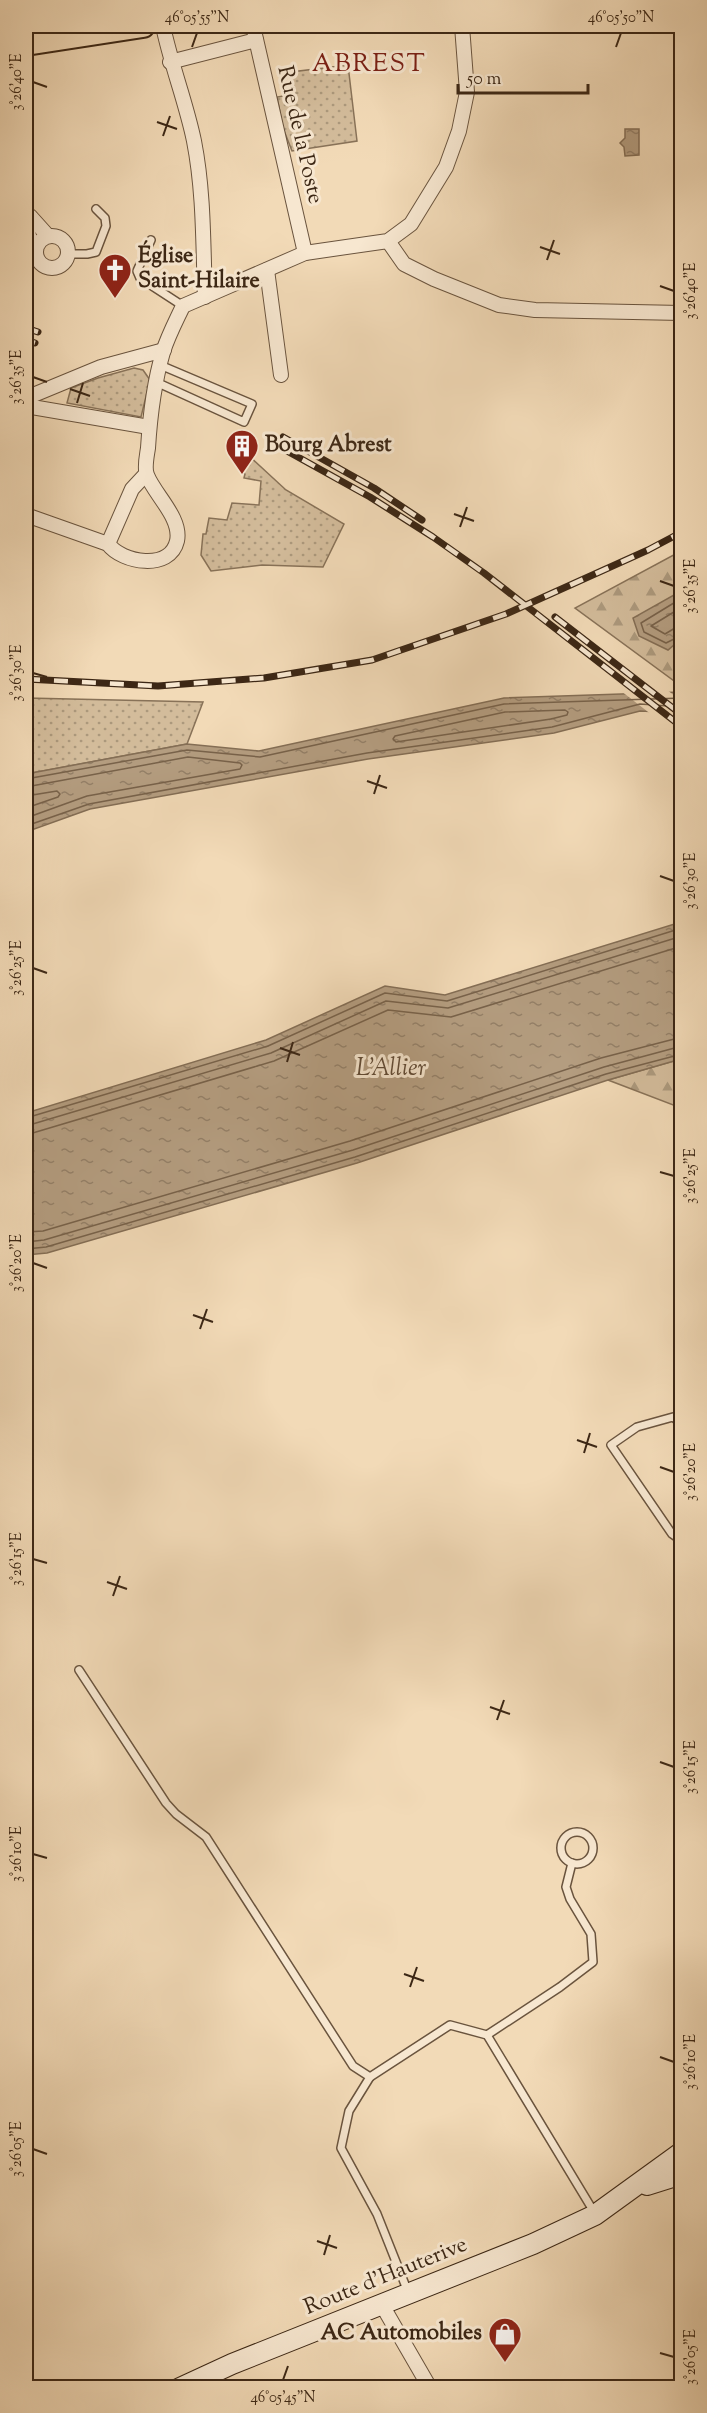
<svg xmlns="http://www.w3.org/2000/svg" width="707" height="2413" viewBox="0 0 707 2413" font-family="'Sorts Mill Goudy',serif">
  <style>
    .grass { fill: url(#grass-dots); stroke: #887258; stroke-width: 1.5 }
    .forest { fill: url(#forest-firs); stroke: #887258; stroke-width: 1.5 }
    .water { fill: url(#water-ripples); stroke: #846e55; stroke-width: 1.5 }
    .pier { fill: #f2dab7 }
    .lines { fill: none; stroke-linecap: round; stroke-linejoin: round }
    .shore { stroke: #78624a; stroke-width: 1.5 }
    .lane-casing { stroke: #6a543e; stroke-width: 10 }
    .street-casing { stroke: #6a543e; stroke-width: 16 }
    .secondary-casing { stroke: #3c2715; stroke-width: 22 }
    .primary-casing { stroke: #3c2715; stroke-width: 26 }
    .lane { stroke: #f7e7d0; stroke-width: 7 }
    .street { stroke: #f7e7d0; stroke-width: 14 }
    .secondary { stroke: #f7e7d0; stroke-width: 20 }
    .primary { stroke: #f2dab7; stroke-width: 22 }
    .rail-casing { stroke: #3c2715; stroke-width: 7 }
    .rail { stroke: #f7e7d0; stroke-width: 4.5; stroke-dasharray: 14; stroke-linecap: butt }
    .ticks { fill: none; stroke: #3c2715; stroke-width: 2 }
    .labels { text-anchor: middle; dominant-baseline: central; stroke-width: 6; stroke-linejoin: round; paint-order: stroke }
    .street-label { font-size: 22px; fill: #3c2715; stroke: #f7e7d0 }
    .poi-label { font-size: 22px; font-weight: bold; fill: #3c2715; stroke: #f7e7d0; text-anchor: start }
    .water-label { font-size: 24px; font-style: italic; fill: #604a35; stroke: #f7e7d0 }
    .quarter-label { font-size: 26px; letter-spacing: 1.5px; fill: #7a1f14; stroke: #f7e7d0 }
    .neatline { fill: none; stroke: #3c2715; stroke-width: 2 }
    .ticks-label { font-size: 15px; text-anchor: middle; fill: #3c2715 }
  </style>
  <defs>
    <pattern id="grass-dots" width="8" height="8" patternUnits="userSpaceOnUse" patternTransform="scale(1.5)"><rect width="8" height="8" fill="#d3bc9b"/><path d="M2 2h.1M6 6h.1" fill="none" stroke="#ac997d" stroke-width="1.8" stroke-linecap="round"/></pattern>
    <pattern id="forest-firs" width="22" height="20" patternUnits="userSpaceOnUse" patternTransform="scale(1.5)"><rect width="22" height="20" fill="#d3bc9b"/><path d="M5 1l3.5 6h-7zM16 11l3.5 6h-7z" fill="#ac997d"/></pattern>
    <pattern id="water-ripples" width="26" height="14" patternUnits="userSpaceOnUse" patternTransform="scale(1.5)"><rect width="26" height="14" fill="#b49d80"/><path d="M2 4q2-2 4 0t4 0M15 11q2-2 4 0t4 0" fill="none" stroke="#948068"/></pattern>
  </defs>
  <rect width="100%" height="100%" fill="#f2dab7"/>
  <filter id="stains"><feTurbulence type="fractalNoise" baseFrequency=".00333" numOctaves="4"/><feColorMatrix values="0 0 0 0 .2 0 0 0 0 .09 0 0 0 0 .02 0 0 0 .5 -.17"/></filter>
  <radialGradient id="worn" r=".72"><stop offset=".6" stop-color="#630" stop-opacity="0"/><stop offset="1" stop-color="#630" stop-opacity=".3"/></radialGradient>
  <g class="grass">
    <path d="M348,65L357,141L292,151L283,128L277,97L295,94L291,72Z"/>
    <path d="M134,368L143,370L150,380L141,417L67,403L71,388L98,378Z"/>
    <path d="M248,455L286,490L344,524L323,567L262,565L211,571L201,555L203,534H206L209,518L227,520L232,503L259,505L261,481L244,478L245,474L242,472Z"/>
    <path d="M26,698L203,702L187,744L26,774Z"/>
  </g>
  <g class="forest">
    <path d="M681,551V686L575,608Z"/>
    <path d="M681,1059V1108L608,1080Z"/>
  </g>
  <g class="water">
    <path d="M625,129H639V155L625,156L624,147L620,143L625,138Z"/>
    <path d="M681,591V639L668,650L639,636L633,618Z"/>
    <path d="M681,692V713L640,711L554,733L368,759L90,809L26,832V774L187,744L259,751L504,698Z"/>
    <path d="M681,922V1059L608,1080L357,1163L47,1253L26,1255V1113L266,1040L385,986L445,995Z"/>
  </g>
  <path class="pier" d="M666,689L681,701L682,716L652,715L621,691Z"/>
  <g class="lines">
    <g class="shore">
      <path d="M682,598L641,623L644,632L666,643L682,635"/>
      <path d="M682,607L651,626L665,634L675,628H682"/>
      <path d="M565,710L568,712L567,715L551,719L396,742L393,739L395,736L505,712Z"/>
      <path d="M26,779L187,750L260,757L504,704L682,698"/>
      <path d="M26,787L188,757L240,763L242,765L240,769L87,796L26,818"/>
      <path d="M26,796L57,791L60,794L58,797L26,808"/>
      <path d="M26,826L89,804L367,753L552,727L640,704L682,707"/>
      <path d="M26,1118L268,1046L385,993L447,1001L682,928"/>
      <path d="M26,1126L271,1053L386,1001L448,1008L682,936"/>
      <path d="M26,1135L274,1061L388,1010L451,1017L682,946"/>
      <path d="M26,1232L43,1231L350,1141L601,1058L682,1037"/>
      <path d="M26,1242L44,1240L353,1150L604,1067L682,1046"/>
      <path d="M26,1249L46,1247L355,1157L606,1074L682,1054"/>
    </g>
    <defs>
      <g id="lane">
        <path d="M151,240L137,271L140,278L183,306"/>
        <path d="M68,254H87L96,252L106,226L105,218L96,209"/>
        <path d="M156,382L244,422L252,404L160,365"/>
        <path d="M682,1424L673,1417L637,1427L611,1445L672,1534L682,1541"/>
        <path d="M79,1670L166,1803L176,1814L206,1837L353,2066L370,2077L349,2111L341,2148L377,2214L408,2292"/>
        <circle cx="577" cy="1848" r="16"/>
        <path d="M487,2035L560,1987L593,1962L591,1934L570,1899L566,1887L572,1863"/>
        <path d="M370,2077L450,2025L487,2035L594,2212"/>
      </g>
      <g id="street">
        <path d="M163,26C171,65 186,102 194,141C204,192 203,245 205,297"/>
        <path d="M253,26L305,253"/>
        <path d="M170,62L256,40"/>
        <path d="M26,215L30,216L48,236"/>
        <path d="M26,226L35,255"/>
        <circle cx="52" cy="252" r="16"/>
        <path d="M388,241L404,264L434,279L499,305L535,310L682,313"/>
        <path d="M267,270L281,375"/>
        <path d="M26,398L101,367L164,350"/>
        <path d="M26,406L149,427"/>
        <path d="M26,515L108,544C122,563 170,571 177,541C182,518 154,494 147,475C144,468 147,455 148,448C150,416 154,383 163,352C168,336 176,321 183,306L305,253L388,241L411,224L446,167L459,131L467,92L462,26"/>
        <path d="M108,544L132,489L146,474"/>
        <path d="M382,2305L430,2388"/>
      </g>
      <g id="secondary">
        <path d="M647,2185L682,2174"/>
        <path d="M180,2388L232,2364L533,2244L595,2215L682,2152"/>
      </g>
      <path id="primary" d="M26,44L143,26"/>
    </defs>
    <use href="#lane" class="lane-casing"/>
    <use href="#street" class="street-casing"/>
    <use href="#secondary" class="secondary-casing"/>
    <use href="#primary" class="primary-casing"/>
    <use href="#lane" class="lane"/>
    <use href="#street" class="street"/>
    <use href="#secondary" class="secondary"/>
    <use href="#primary" class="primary"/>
    <defs>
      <g id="rail">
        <path d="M26,328L38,332"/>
        <path d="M26,340L35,343"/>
        <path d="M283,437L374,488L422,520"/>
        <path d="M278,446L370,497L433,537L484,573L682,727"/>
        <path d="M555,617L682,715"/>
        <path d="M26,679L158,686L264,678L372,660L506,614L648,550L682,532"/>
      </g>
    </defs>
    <use href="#rail" class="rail-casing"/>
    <use href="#rail" class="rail"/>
  </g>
  <path class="ticks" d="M192,47L197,33M616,47L621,33M33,82L47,87M157,122L177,129M163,136L170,116M540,247L560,254M547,260L554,240M660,286L674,291M33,377L47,382M70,389L90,396M77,403L83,383M454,514L474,521M460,527L467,507M660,581L674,586M33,673L47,677M367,781L387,788M374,794L380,775M660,876L674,881M33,968L47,973M280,1048L300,1055M287,1062L293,1042M660,1172L674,1176M33,1263L47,1268M193,1315L213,1322M200,1329L207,1309M577,1440L597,1447M584,1453L590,1433M660,1467L674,1472M33,1559L47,1563M107,1582L127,1589M113,1596L120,1576M490,1707L510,1714M497,1720L504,1700M660,1762L674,1767M33,1854L47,1858M404,1974L424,1981M410,1987L417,1967M660,2057L674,2062M33,2149L47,2154M317,2241L337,2248M324,2255L330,2235M660,2353L674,2357M283,2380L288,2366"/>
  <defs>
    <symbol id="church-pin" viewBox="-11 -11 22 30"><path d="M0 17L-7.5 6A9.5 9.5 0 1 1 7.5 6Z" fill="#8f2418" stroke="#f7e7d0"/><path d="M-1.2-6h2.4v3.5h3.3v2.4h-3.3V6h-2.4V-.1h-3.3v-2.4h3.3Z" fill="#fff"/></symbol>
    <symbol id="building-pin" viewBox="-11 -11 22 30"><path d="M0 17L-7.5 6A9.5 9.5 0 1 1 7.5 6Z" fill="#8f2418" stroke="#f7e7d0"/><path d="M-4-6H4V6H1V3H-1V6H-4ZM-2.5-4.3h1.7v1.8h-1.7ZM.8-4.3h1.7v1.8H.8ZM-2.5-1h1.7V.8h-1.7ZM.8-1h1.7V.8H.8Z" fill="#fff"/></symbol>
    <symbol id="shop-pin" viewBox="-11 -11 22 30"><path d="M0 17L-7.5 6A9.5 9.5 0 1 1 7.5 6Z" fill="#8f2418" stroke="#f7e7d0"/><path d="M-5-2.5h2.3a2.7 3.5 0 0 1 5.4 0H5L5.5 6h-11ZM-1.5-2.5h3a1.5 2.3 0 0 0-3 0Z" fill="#fff"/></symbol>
  </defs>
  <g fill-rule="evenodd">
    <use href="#church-pin" x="96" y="251" width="38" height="52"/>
    <use href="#building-pin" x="223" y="427" width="38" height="52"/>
    <use href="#shop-pin" x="486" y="2315" width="38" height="52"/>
  </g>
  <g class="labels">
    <g class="street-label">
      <text transform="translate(299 135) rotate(77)">Rue de la Poste</text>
      <text transform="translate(386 2277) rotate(-22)">Route d'Hauterive</text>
    </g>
    <g class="poi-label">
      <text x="138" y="257">Église<tspan x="138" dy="25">Saint-Hilaire</tspan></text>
      <text x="265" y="446">Bourg Abrest</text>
      <text x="482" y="2334" text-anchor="end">AC Automobiles</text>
    </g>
    <g class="water-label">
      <text x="391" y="1069">L'Allier</text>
    </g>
    <g class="quarter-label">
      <text x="369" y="64">ABREST</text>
    </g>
  </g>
  <rect width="707" height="2413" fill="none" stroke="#f2dab7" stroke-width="66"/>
  <path d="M458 84v9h130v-9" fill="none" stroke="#3c2715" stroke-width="3"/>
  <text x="467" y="84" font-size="18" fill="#3c2715" stroke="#f7e7d0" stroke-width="4.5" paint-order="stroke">50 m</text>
  <rect x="33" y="33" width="641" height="2347" class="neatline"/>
  <g class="ticks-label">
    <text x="197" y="22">46°05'55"N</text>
    <text x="621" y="22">46°05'50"N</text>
    <text transform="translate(16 82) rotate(-90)" y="5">3°26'40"E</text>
    <text transform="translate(690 291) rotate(-90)" y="5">3°26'40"E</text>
    <text transform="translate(16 377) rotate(-90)" y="5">3°26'35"E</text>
    <text transform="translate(690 586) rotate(-90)" y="5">3°26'35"E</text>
    <text transform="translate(16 673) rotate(-90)" y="5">3°26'30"E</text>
    <text transform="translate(690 881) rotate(-90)" y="5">3°26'30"E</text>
    <text transform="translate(16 968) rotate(-90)" y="5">3°26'25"E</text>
    <text transform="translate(690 1176) rotate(-90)" y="5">3°26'25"E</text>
    <text transform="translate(16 1263) rotate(-90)" y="5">3°26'20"E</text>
    <text transform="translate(690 1472) rotate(-90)" y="5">3°26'20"E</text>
    <text transform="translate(16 1559) rotate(-90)" y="5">3°26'15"E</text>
    <text transform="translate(690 1767) rotate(-90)" y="5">3°26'15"E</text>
    <text transform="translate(16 1854) rotate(-90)" y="5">3°26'10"E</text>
    <text transform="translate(690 2062) rotate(-90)" y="5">3°26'10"E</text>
    <text transform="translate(16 2149) rotate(-90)" y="5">3°26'05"E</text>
    <text transform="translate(690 2357) rotate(-90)" y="5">3°26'05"E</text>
    <text x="283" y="2402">46°05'45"N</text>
  </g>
  <rect width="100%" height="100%" filter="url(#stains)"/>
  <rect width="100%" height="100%" fill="url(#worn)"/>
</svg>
